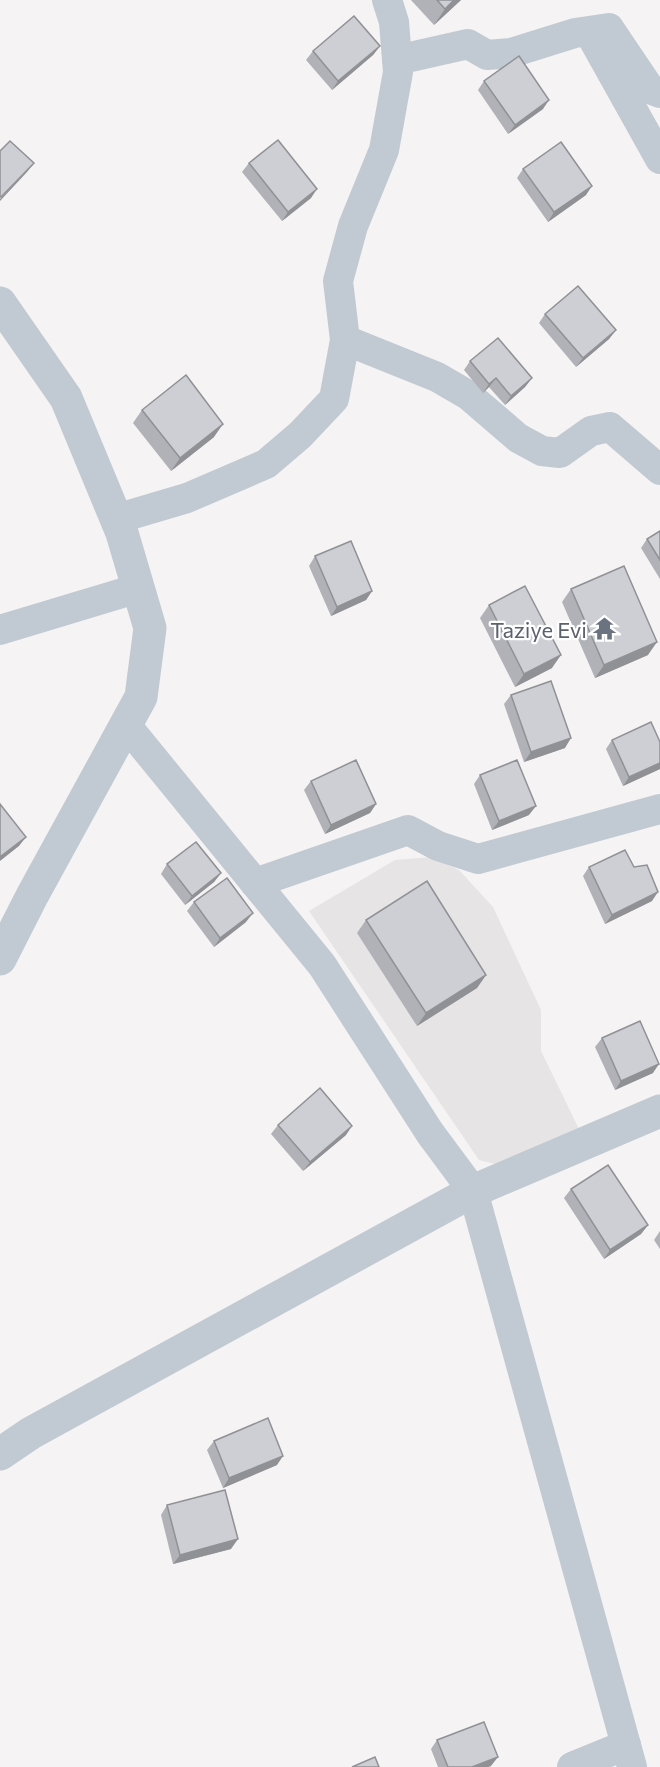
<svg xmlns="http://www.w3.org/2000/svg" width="660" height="1767" viewBox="0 0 660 1767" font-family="Commissioner,sans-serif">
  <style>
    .education { fill: #e6e4e5 }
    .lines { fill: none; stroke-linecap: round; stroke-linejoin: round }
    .minor { stroke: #c1cad2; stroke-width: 30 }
    .tertiary { stroke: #c1cad2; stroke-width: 33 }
    .wall { fill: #b0b2b7 }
    .shaded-wall { fill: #909195 }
    .building { fill: #cdcfd5; stroke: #909195; stroke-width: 1.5 }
    .labels { text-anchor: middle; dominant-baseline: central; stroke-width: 4.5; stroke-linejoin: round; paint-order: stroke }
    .worship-label { font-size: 22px; fill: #5b616d; stroke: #fff; text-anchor: end }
  </style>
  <rect width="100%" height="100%" fill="#f5f3f3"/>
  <path class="education" d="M432,857L459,870L493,907L541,1010V1051L579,1129L504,1166L479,1160L309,911L395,860Z"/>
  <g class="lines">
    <g class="minor">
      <path d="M593,39L660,159"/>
      <path d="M397,60L468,44L487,55L511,53L575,33L609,28L650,89L660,93"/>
      <path d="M345,340L437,377L468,395L518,438L542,451L560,453L591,431L610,427L660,470"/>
      <path d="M116,519L187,498L266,464L300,435L334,399L345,340L338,281L353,226L384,150L398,72L394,22L387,0"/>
      <path d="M0,630L139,588"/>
      <path d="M126,725L322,965L430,1133L473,1191L632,1767"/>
      <path d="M255,883L408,830L438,846L478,859L660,809"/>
      <path d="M572,1767L626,1745"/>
    </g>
    <g class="tertiary">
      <path d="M0,303L66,398L122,533L150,628L141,697L32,896L0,959"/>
      <path d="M0,1454L31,1433L473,1191L660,1111"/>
    </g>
  </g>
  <g class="wall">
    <path d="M411,0H461L434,25Z"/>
    <path d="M380,46L373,55L332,90L306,60L313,51Z"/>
    <path d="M484,81L543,109L508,134L478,90Z"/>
    <path d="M249,163L311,198L282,221L242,172Z"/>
    <path d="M523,169L586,195L548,222L517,178Z"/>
    <path d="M545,314L616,330L609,339L576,367L539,323Z"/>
    <path d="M470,361L532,378L525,387L505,405L489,387L483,393L464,370Z"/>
    <path d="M142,410L214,437L171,471L133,423Z"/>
    <path d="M660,531V579L641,548L647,539Z"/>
    <path d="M315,556L372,591L366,600L331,616L309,566Z"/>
    <path d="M571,589L648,655L595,678L562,602Z"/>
    <path d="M489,605L552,668L515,687L480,618Z"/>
    <path d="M511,695L565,748L524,762L504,704Z"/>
    <path d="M612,740L660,742V769L623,786L606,749Z"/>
    <path d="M480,775L529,815L492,830L474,784Z"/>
    <path d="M311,781L376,804L370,813L325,834L304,790Z"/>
    <path d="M167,864L221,873L214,882L185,905L161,874Z"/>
    <path d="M589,867L652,901L605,924L583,876Z"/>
    <path d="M194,902L246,922L214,947L187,911Z"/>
    <path d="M366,920L486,975L477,988L417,1026L357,933Z"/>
    <path d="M602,1038L653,1073L615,1090L595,1047Z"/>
    <path d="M278,1125L346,1135L303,1171L271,1134Z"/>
    <path d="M571,1189L648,1225L641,1234L604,1259L564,1198Z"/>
    <path d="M660,1231V1249L654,1240Z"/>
    <path d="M214,1441L277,1465L223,1488L207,1450Z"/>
    <path d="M167,1505L231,1549L173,1564L161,1515Z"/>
    <path d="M437,1740L491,1766L488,1767H438L431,1749Z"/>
  </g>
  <g class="shaded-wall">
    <path d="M454,0H461L434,25L445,9Z"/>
    <path d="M380,46L373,55L332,90L338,81Z"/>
    <path d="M549,100L543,109L508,134L515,125Z"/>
    <path d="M34,163L27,172L0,201V199Z"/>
    <path d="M592,186L586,195L548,222L554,212Z"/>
    <path d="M317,189L311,198L282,221L288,212Z"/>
    <path d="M616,330L609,339L576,367L583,358Z"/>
    <path d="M496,378L489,387L483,393L489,384Z"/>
    <path d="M532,378L525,387L505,405L511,396Z"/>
    <path d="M223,424L214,437L171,471L180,458Z"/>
    <path d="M372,591L366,600L331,616L337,607Z"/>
    <path d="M657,642L648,655L595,678L604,665Z"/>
    <path d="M561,655L552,668L515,687L524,674Z"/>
    <path d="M571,738L565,748L524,762L531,752Z"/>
    <path d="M660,763V769L623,786L629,777Z"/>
    <path d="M376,804L370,813L325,834L331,825Z"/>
    <path d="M536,806L529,815L492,830L499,821Z"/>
    <path d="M26,837L19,846L0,861V857Z"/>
    <path d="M221,873L214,882L185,905L192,896Z"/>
    <path d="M658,892L652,901L605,924L612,915Z"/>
    <path d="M253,913L246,922L214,947L220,938Z"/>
    <path d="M486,975L477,988L417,1026L426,1013Z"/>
    <path d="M659,1064L653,1073L615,1090L621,1081Z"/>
    <path d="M352,1126L346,1135L303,1171L310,1162Z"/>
    <path d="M648,1225L641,1234L604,1259L610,1250Z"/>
    <path d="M283,1456L277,1465L223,1488L229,1478Z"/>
    <path d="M238,1539L231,1549L173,1564L180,1555Z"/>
    <path d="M498,1757L491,1766L488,1767H472Z"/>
  </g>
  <g class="building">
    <path d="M437,0H454L445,9Z"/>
    <path d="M354,16L380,46L338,81L313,51Z"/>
    <path d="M519,56L549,100L515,125L484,81Z"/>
    <path d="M278,140L317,189L288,212L249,163Z"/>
    <path d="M10,141L34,163L1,197H0V151Z"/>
    <path d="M561,142L592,186L554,212L523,169Z"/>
    <path d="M578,286L616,330L583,358L545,314Z"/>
    <path d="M498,338L532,378L511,396L496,378L489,384L470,361Z"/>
    <path d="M186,375L223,424L180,458L142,410Z"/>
    <path d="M660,531V560L647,539Z"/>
    <path d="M351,541L372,591L337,607L315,556Z"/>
    <path d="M624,566L657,642L604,665L571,589Z"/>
    <path d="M525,586L561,655L524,674L489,605Z"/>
    <path d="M551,681L571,738L531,752L511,695Z"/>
    <path d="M651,722L660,742V763L629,777L612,740Z"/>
    <path d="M356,760L376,804L331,825L311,781Z"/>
    <path d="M517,760L536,806L499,821L480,775Z"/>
    <path d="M0,804L26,837L0,857Z"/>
    <path d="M196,842L221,873L192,896L167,864Z"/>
    <path d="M625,850L634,867L647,865L658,892L612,915L589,867Z"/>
    <path d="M227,878L253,913L220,938L194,902Z"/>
    <path d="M427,881L486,975L426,1013L366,920Z"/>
    <path d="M640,1021L659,1064L621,1081L602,1038Z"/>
    <path d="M320,1088L352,1126L310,1162L278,1125Z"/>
    <path d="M608,1165L648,1225L610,1250L571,1189Z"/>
    <path d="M268,1418L283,1456L229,1478L214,1441Z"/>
    <path d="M225,1490L238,1539L180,1555L167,1505Z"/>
    <path d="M484,1722L498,1757L472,1767H448L437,1740Z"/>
    <path d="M375,1757L379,1767H352Z"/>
  </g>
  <defs>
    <symbol id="temple-bare" viewBox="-9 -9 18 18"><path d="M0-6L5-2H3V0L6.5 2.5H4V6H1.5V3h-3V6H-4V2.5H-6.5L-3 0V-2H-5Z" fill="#6b7280" stroke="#fff" stroke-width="2.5" paint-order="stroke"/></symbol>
  </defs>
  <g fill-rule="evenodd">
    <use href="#temple-bare" x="588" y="612" width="33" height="33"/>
  </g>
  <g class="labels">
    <g class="worship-label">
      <text x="587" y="629">Taziye Evi</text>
    </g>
  </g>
</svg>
